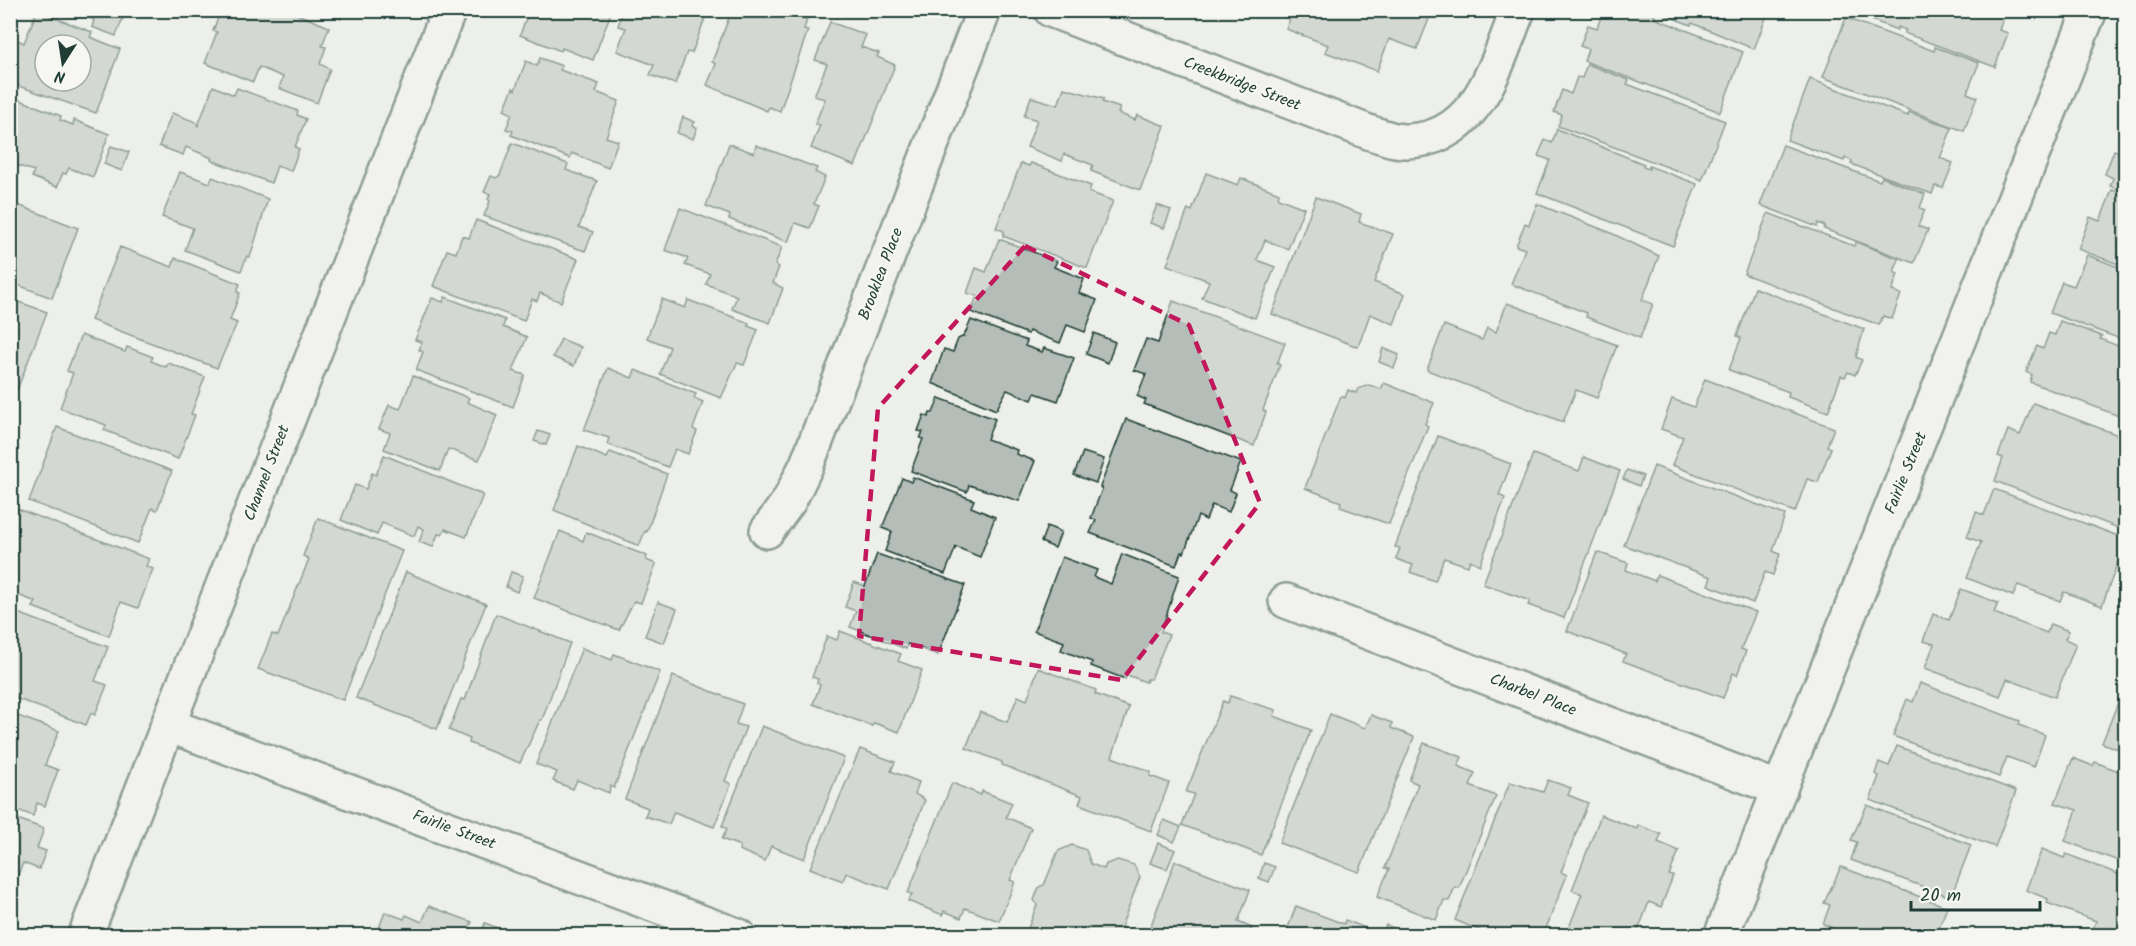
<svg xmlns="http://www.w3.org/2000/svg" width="2136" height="946" viewBox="0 0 2136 946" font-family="Kalam,sans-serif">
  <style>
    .building { fill: #b4bdb8; stroke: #1f3d34; stroke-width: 1.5; fill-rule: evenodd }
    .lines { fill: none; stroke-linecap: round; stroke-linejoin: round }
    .minor-casing { stroke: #1f3d34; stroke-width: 38 }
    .minor { stroke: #f6f6f2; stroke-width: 33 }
    .marked { fill: none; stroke: #c2185b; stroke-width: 4.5; stroke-dasharray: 12 8; stroke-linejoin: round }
    .labels { text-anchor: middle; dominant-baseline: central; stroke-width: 4.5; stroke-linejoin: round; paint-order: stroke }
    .street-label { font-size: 16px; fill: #1f3d34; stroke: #f6f6f2 }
  </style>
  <rect width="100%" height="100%" fill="#edefea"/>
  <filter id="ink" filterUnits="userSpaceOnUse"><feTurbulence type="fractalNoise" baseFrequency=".0167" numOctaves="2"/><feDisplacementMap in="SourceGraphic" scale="12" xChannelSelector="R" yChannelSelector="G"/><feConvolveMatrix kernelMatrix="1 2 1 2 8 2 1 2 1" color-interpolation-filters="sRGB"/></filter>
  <g filter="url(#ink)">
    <g class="building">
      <path d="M70,10H126L116,36L92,27L94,20Z"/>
      <path d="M221,10H287L329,27L322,46L326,47L320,64L330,69L317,103L279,88L283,77L259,67L253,82L205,63L217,32L213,31Z"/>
      <path d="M318,10H344L341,19Z"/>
      <path d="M529,10H612L593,60L562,48L561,51L520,35Z"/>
      <path d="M623,10H708L692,53L687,52L675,84L650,75L654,65L617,51L626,28L618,26Z"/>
      <path d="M732,10H783L807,20L804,29L808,30L780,111L769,107L767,111L707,85L716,64L712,62Z"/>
      <path d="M1421,10L1431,14L1417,49L1389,39L1377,71L1325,52L1328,45L1286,29L1293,10Z"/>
      <path d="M1609,10H1646L1655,14L1654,18L1743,52L1720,112L1584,61L1588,49L1580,46L1588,25L1597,28L1603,11L1608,13Z"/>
      <path d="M1652,10H1769L1754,49L1692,23L1691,25Z"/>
      <path d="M1846,10H2001L2005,13L1999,30L2008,33L1995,67L1904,33L1906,30L1898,27L1897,30Z"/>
      <path d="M37,11L92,32L90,37L120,49L96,113L10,83V44L13,38L24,43ZM45,45H81V81H45Z"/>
      <path d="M1846,18L1934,51L1935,47L1979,63L1967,93L1977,97L1964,131L1823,77Z"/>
      <path d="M830,22L866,35L861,47L879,53L877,57L895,65L855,166L811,148L820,125L815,124L825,99L814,96L827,64L815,60Z"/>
      <path d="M540,58L562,66L560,70L599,84L596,92L619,101L606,137L618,141L608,168L572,153L570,158L511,135L513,131L506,129L512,114L504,110L513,88L515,90L526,61L537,66Z"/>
      <path d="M1587,64L1629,80L1627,84L1725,121L1702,180L1558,126L1562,115L1554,112L1562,90L1571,94L1577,77L1582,78Z"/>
      <path d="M1810,79L1908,116L1909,112L1952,128L1940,158L1953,163L1943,188L1935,186L1932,194L1851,164L1852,161L1845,158L1844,161L1787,140Z"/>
      <path d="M213,86L234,95L237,88L298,111L297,115L306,119L295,147L299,149L291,171L277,166L271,183L211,160L212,158L186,147L183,155L159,146L172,113L196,122L198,126Z"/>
      <path d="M1064,88L1104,99L1102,102L1120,108L1118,113L1135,120L1137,115L1165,126L1140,190L1091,171L1093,165L1064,154L1062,161L1027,147L1037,120L1024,116L1031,97L1058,105Z"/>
      <path d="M10,96L61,116L60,120L73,125L74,120L109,134L93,177L69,168L66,174L63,173L57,187L32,177L34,171L10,163Z"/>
      <path d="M683,117L695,122L692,126L697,128L693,139L677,133Z"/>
      <path d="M1557,129L1644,164L1643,167L1649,169V166L1697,184L1673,246L1537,193L1550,160L1538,156L1545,140L1552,143Z"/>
      <path d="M512,143L568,164L566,170L597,181L579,227L593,232L585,251L484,216L490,201L488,199L490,194L484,192L491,176L496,178L500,175Z"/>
      <path d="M729,144L754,153L756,145L817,168L815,172L825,177L814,204L819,206L810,228L795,223L788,242L729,219L730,215L706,206Z"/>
      <path d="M2126,144V192L2110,186L2113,178L2105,174L2114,150L2122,153Z"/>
      <path d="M1783,145L1880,181L1882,177L1925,194L1920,208L1925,210L1918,226L1928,230L1914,263L1824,229L1825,226L1818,223L1817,227L1760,205Z"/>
      <path d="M111,146L129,152L122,171L104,164Z"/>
      <path d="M1021,163L1029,166L1031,163L1091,186L1089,192L1113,201L1087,268L1003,236L1004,231L996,228Z"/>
      <path d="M180,172L210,183L212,177L268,199L250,257L247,256L241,271L185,250L193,228L162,217Z"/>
      <path d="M1206,173L1238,185L1241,178L1279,193L1278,198L1304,208L1288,249L1265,240L1257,260L1275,267L1255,318L1202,298L1209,281L1167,265L1188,209L1192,211Z"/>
      <path d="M2112,190L2126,195V267L2078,249L2090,217L2100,221Z"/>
      <path d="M1316,197L1361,214L1359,222L1393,234L1374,282L1405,294L1394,324L1370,314L1358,347L1272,314Z"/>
      <path d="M10,202L78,228L52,298L10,282Z"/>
      <path d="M1537,204L1609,232L1659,256L1642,300L1653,304L1640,338L1586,317L1587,313L1511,284L1525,249L1516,246L1525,223L1529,225Z"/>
      <path d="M1157,205L1171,210L1164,228L1150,223Z"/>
      <path d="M680,208L782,247L775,265L779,267L773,283L783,288L770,323L732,309L737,296L706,284L710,274L685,265L688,258L665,250Z"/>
      <path d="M1768,213L1854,246L1856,242L1899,259L1894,272L1898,274L1892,291L1901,294L1892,319L1883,316L1879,325L1744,274Z"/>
      <path d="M476,220L578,259L561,302L540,293L537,301L532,299L524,321L433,286L447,250L456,253L462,236L469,238Z"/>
      <path d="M999,239L1057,261L1054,267L1084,279L1079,293L1097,300L1085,332L1067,325L1060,343L1029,331L1028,334L971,312L977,296L967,293L976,268L986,272Z"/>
      <path d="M120,247L172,267L175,258L240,284L237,292L240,293L230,320L237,323L217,368L91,320Z"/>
      <path d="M2087,255L2126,270V341L2050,313L2062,282L2074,286Z"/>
      <path d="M1755,288L1864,329L1856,357L1862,360L1855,375L1848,372L1845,377L1841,376L1828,412L1788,397L1789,392L1729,370L1741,338L1737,336Z"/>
      <path d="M445,297L505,320L503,327L527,337L513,371L525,375L513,407L416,370L423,352L419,350L422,342L415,340L432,298L443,302Z"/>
      <path d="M10,299L47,312L14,398L10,396Z"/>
      <path d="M662,299L685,308L688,300L749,323L748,326L758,330L744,365L737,363L721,398L660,374L670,347L647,338Z"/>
      <path d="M1173,301L1285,343L1277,364L1280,365L1263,410L1266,412L1254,446L1144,404L1146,400L1137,396L1146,374L1134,370L1146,339L1158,343Z"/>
      <path d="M1507,303L1617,345L1597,398L1576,390L1563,422L1427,370L1444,325L1482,340L1487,328L1496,332Z"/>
      <path d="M971,320L1027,341L1025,346L1042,352L1044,348L1074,358L1058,401L1035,393L1032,400L1007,390L996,410L932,383L944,349L953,352L958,339L964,336Z"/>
      <path d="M2060,321L2102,336L2100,339L2126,349L2124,418L2030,382L2032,375L2026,372L2037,346L2043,349L2049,333L2055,335Z"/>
      <path d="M1094,333L1115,342L1108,363L1086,354Z"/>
      <path d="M81,335L125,352L127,347L153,357L151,361L166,367L168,363L205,377L191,414L195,415L178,459L104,430L106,425L60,408L73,373L67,371Z"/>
      <path d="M561,339L581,347L574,366L553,357Z"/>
      <path d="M1383,348L1399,355L1394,368L1379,362Z"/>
      <path d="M608,368L632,378L635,370L696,394L694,398L703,402L693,429L697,431L688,454L675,449L668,467L607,444L609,438L584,430Z"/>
      <path d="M413,376L469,398L467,402L497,415L479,460L448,449L440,471L384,449L390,433L379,429L389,405L400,409Z"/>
      <path d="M1705,379L1834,428L1827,446L1831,448L1818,482L1807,479L1795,512L1672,465L1683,437L1661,429L1672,399L1694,407Z"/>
      <path d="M1384,383L1434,403L1425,424L1428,426L1389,524L1340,507L1341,502L1305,488L1341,396L1345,398L1348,390L1356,393L1358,389L1369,385L1381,389Z"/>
      <path d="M939,398L995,419L987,439L1017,450L1016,454L1035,461L1019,501L969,485L967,492L911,471L923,439L920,438L923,432L918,431L924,415L929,417L930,413H933Z"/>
      <path d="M2033,403L2126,438V531L1995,481L2003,458L1998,456L2008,430L2020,435Z"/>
      <path d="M1126,419L1241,462L1230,490L1236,493L1229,512L1212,505L1206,520L1198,516L1184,553L1181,552L1176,566L1090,533L1096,520L1091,518L1102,489L1100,487Z"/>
      <path d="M57,427L172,471L157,510L152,508L138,543L29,501Z"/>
      <path d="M538,431L550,435L546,445L534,441Z"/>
      <path d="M1438,436L1511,464L1499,495L1505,498L1480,565L1470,560L1468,566L1444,558L1435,581L1410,572L1413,565L1396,559L1400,548L1395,547Z"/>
      <path d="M578,446L607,458L610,452L667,474L647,532L645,531L639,546L554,510Z"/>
      <path d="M1083,452L1104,459L1096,483L1074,475Z"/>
      <path d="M1533,454L1579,471L1584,457L1620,471L1564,618L1528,605L1530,601L1483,584Z"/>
      <path d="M384,455L483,495L466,537L445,529L442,535L438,534L433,547L419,542L424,529L418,526L414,536L382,523L377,535L341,520L355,485L366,489L372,473L376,475Z"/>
      <path d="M1654,466L1785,515L1773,551L1780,554L1773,575L1765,572L1753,603L1708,585L1711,577L1624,545Z"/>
      <path d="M1627,470L1643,476L1639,486L1623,479Z"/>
      <path d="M913,477L974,500L971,507L995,517L980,557L956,547L945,574L885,551L892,532L882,528L902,478L911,482Z"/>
      <path d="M1994,489L2126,539L2102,606L2064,592L2060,601L2018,585L2013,596L1967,578L1981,542L1967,537L1976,512L1984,515Z"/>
      <path d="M10,506L149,559L146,566L153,569L138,608L121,602L109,636L33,607L36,602L10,592Z"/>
      <path d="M318,518L402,551L343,700L258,669L272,634L278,636L309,559L303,556Z"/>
      <path d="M1047,526L1061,532L1055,548L1041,542Z"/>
      <path d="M560,531L583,541L586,532L647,556L646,560L656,564L641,603L634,601L619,630L534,598Z"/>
      <path d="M1597,552L1628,563L1626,570L1655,581L1657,575L1756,612L1741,649L1746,651L1737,675L1733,673L1723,698L1623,661L1626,654L1567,631Z"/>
      <path d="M877,554L965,585L938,655L908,644L906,649L850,627L856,611L845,607L854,582L865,586Z"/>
      <path d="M1122,554L1179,576L1161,632L1169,635L1151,679H1147L1146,682L1127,675L1125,679L1091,666L1092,662L1061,650L1064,642L1034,631L1062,557L1097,570L1094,577L1111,584Z"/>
      <path d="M406,572L486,604L437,729L356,698Z"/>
      <path d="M511,572L523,576L517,592L506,587Z"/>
      <path d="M1961,589L1998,603L1994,613L2047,633L2050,624L2069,631L2065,639L2076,644L2055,697L2007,679L2000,696L1925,668L1934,644L1923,641L1933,614L1949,620Z"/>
      <path d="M658,602L677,609L664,643L645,636Z"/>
      <path d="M10,610L108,647L95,681L107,685L95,715L91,713L86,725L10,696Z"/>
      <path d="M496,614L570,643L542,720H540L520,763L469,743L470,739L449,730L461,699L465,700Z"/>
      <path d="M840,631L901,654L898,661L922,670L899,732L874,723L872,726L813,704L820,685L817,683L818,679L812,677L827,636L837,640Z"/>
      <path d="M582,648L612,660L614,654L660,672L614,788L610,786L609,793L577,780L573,789L553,781L557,772L536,764Z"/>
      <path d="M1038,668L1096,690L1095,694L1129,707L1112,757L1151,772L1150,776L1169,783L1151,831L1079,804L1082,796L1002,765V762L966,748L980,712L1007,722L1018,696L1027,700Z"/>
      <path d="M673,676L743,704L736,724L746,727L725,781L731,784L714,827L674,812L669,824L645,816L648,808L625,799Z"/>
      <path d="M2126,682V752L2102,743Z"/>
      <path d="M1920,683L2020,721L2019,725L2045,735L2034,767L2007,757L1999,777L1893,736L1907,699L1913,702Z"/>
      <path d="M1230,696L1276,710L1274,716L1311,730L1261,855L1182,825L1194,794L1186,792L1223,701L1228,703Z"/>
      <path d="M1330,714L1365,728L1371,715L1392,723L1391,728L1414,737L1359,872L1279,843Z"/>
      <path d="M15,715L59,731L45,765L58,770L45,806L37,803L33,816L10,807V722Z"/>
      <path d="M762,726L844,758L804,859L771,846L765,861L739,850L740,846L722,839L727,829L722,826Z"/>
      <path d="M1424,743L1462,757L1458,766L1475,773L1470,786L1496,796L1459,888L1455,887L1449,901L1444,900L1436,920L1377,897L1389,869L1385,868L1418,784L1409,780Z"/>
      <path d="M1897,746L2016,791L1995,847L1870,800L1879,776L1875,774L1879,762L1889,766Z"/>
      <path d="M860,749L895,762L891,771L919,782L915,794L925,800L889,889L846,873L843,881L810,868Z"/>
      <path d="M2073,758L2093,766L2095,762L2126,774V864L2065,841L2077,810L2055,803Z"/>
      <path d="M1548,780L1571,788L1568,795L1588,803L1561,872L1567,875L1543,936H1493L1455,920L1510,782L1543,792Z"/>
      <path d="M952,783L981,795L982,791L1012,803L1006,817L1031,828L1010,880L1015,882L999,921L965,908L961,918L944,911L943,915L908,901L912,894L908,893Z"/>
      <path d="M1867,805L1971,845L1951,897L1851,860L1857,842L1851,840Z"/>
      <path d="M1601,815L1637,829L1638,825L1661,834L1658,842L1679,851L1669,875L1673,876L1661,907L1649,902L1636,936H1581L1568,930L1582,894L1572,890Z"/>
      <path d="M10,816L44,829L37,848L46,851L39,869L23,863L10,895Z"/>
      <path d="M1164,820L1181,827L1174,842L1158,835Z"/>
      <path d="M1158,843L1175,850L1167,869L1150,863Z"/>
      <path d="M1072,845L1086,850L1091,864L1104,869L1106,864L1118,860L1134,865L1140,877L1121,927L1137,933L1136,936H1025L1037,905L1034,900L1039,887L1044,885L1058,851Z"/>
      <path d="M2042,849L2064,858L2066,854L2126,877V936H2090L2096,921L2047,903L2048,899L2026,890Z"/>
      <path d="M1175,861L1250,890L1238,922L1252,928L1249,936H1147Z"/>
      <path d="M1264,863L1275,867L1269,882L1259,878Z"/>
      <path d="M1841,867L1947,907L1936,936H1852L1823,924L1830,905L1824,903Z"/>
      <path d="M429,906L472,922L466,936H376L385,912L404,919L406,915L422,922Z"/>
      <path d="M1296,906L1344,924L1345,920L1381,934L1285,936Z"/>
      <path d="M485,923L512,934L514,929L530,936H480Z"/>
      <path d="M1386,925L1399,930L1397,936H1382Z"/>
    </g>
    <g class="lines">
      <defs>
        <g id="minor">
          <path d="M1051,10L1371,133C1382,136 1396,142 1407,141C1478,140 1496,64 1518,10"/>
          <path d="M767,531L789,501L807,464L984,10"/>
          <path d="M1286,601L1780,789"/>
          <path d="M168,725L739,936"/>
          <path d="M85,936L449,10"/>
          <path d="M1721,936L2090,10"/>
        </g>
      </defs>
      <use href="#minor" class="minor-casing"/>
      <use href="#minor" class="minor"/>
    </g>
  </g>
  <path d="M0 0H2136V946H0ZM1025,246L1189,325L1260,503L1122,680L859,636L878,408Z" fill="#edefea" fill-opacity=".55" fill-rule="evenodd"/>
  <path class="marked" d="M1025,246L1189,325L1260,503L1122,680L859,636L878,408Z"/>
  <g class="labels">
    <g class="street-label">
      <text transform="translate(1242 84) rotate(21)">Creekbridge Street</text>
      <text transform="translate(881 274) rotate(-69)">Brooklea Place</text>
      <text transform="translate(267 473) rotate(-69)">Channel Street</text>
      <text transform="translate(1906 473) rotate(-68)">Fairlie Street</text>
      <text transform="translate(1533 695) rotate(21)">Charbel Place</text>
      <text transform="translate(454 830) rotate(20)">Fairlie Street</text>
    </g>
  </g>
  <rect width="2136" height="946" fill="none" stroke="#f6f6f2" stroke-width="36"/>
  <rect x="18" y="18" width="2100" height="910" fill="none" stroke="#1f3d34" stroke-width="2" filter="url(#ink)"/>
  <g transform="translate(63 63) rotate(192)"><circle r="28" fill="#f6f6f2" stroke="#a0aca6" stroke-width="1.5"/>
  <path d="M0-4.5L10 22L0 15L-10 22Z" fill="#1f3d34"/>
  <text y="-9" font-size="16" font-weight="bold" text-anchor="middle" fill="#1f3d34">N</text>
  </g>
  <path d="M1911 901v9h129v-9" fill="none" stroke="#1f3d34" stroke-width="3"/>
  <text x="1920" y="901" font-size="18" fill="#1f3d34" stroke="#f6f6f2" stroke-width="4.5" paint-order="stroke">20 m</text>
</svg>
